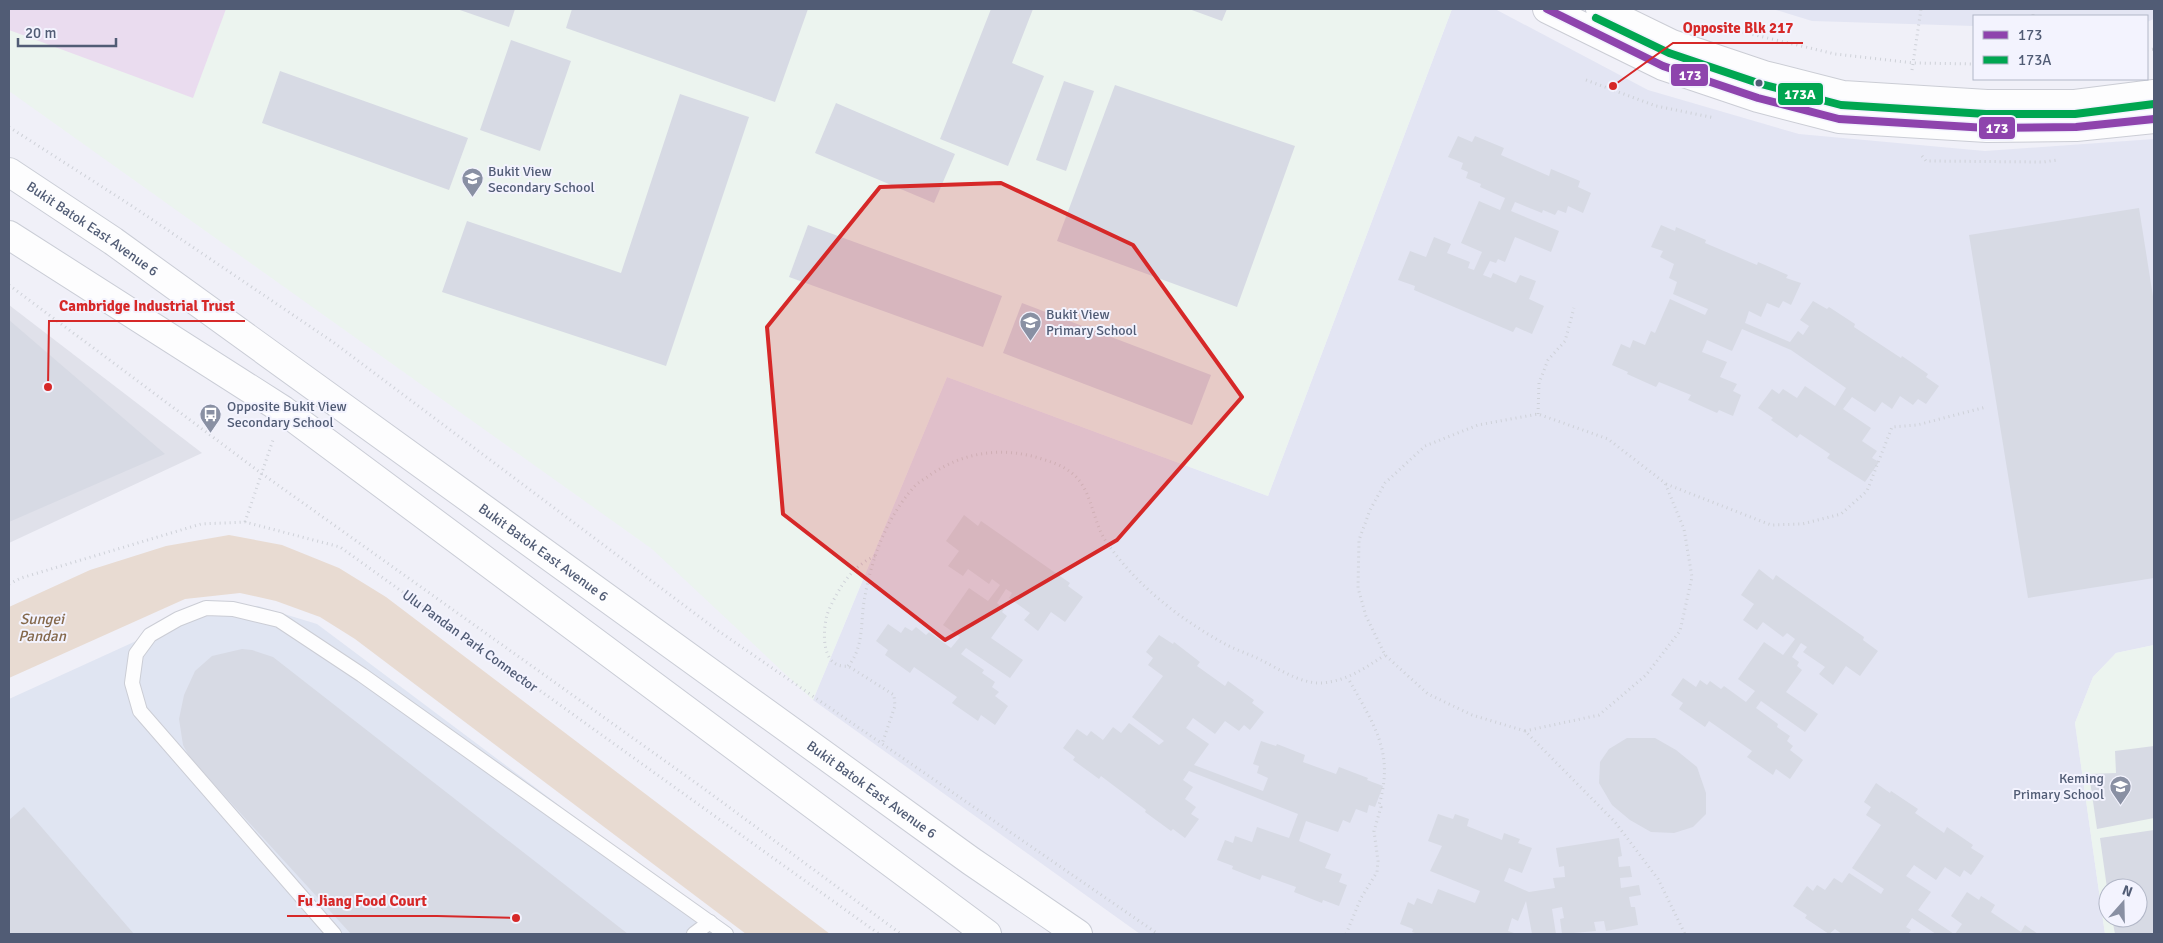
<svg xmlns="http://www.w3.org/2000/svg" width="2163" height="943" viewBox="0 0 2163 943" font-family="Signika,sans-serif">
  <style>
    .residential { fill: #e3e5f3 }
    .commercial { fill: #e0e5f2 }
    .industrial { fill: #e0e1ea }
    .education { fill: #ecf4ef; fill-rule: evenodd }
    .green { fill: #eadcef }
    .water { fill: #e8dbd2 }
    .building { fill: #d7dae4 }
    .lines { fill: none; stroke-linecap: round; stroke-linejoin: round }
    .service-casing { stroke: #cbcdd5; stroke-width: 16 }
    .minor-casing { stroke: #cbcdd5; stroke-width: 30 }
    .secondary-casing { stroke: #cacdd6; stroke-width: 30 }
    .path { stroke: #ced1d8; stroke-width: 3; stroke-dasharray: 1 4; stroke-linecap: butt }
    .service { stroke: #fdfdfe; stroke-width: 14 }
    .minor { stroke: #fdfdfe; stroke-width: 28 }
    .secondary { stroke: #fdfdfe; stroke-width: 28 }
    .bus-1-casing { stroke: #f3f3fe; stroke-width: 11 }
    .bus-2-casing { stroke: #f3f3fe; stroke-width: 11 }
    .bus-1 { stroke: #8e44ad; stroke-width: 8 }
    .bus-2 { stroke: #00a651; stroke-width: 8 }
    .marked { fill: #d62828; fill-opacity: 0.2; stroke: #d62828; stroke-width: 4; stroke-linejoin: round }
    .bus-dot { fill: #515c75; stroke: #f3f3fe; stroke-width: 2 }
    .labels { text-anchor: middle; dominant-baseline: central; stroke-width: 4; stroke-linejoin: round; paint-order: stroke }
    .poi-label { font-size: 14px; fill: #515c75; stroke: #f3f3fe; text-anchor: start }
    .street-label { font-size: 14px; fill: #515c75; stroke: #f3f3fe }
    .water-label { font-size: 15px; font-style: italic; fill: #85694c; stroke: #f3f3fe }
    .leader { fill: none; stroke: #d62828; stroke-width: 2 }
    .callout-dot { fill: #d62828; stroke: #f3f3fe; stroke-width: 2 }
    .callout-label { font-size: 15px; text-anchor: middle; font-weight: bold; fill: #d62828; stroke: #f3f3fe; stroke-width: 4; stroke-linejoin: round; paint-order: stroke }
    .line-badge { stroke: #f3f3fe; stroke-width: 2 }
    .badge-label { font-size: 14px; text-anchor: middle; font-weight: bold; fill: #fff }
  </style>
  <rect width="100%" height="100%" fill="#f0f0f8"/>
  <g class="residential">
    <path d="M1452,9H1495L1648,90L1799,134L1985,151L2154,139V645L2116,653L2093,677L2075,723L2105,934H1140L813,700L947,377L1268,496Z"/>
    <path d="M1773,9H2154V19L2147,22V16H1974V26L1812,21Z"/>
  </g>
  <path class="commercial" d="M258,606L317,624L731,934H9V699L204,610Z"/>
  <path class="industrial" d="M9,305L202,453L9,543Z"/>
  <g class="education">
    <path d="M9,9H1452L1268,496L947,377L813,700L652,549L9,91Z"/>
    <path d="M2154,645V934H2105L2075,723L2093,677L2116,653ZM2108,888H2138V918H2108Z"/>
  </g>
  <path class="green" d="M9,9H226L193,98L9,30Z"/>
  <path class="water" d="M229,535L282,545L339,568L386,597L830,934H746L355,639L320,617L276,601L240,593L185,599L9,678V607L90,570L166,546Z"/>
  <g class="building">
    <path d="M457,9H515L509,27Z"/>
    <path d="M572,9H808L775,102L566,28Z"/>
    <path d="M991,9H1033L1012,63L1044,76L1008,166L940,139Z"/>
    <path d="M1189,9H1227L1222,21Z"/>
    <path d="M511,40L571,61L540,151L480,130Z"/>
    <path d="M280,71L468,138L449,190L262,123Z"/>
    <path d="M1064,81L1094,91L1066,171L1036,160Z"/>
    <path d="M1115,85L1295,146L1237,307L1057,241Z"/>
    <path d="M680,94L749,117L666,366L442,292L467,221L621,273Z"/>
    <path d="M836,103L955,154L934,203L815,153Z"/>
    <path d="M1458,136L1472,142L1475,136L1504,148L1501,155L1549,176L1551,169L1580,181L1578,187L1591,193L1583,213L1568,206L1566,213L1558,210L1555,215L1543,210L1542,213L1515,202L1511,211L1559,231L1551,252L1515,237L1505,262L1498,259L1496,263L1490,261L1483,275L1491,278L1493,273L1516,283L1520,275L1536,281L1529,299L1544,306L1532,334L1516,327L1513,332L1414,290L1415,286L1398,280L1410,251L1426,257L1434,237L1451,244L1447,253L1470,262L1468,268L1474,270L1482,252L1461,243L1479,201L1500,210L1505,198L1480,187L1481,184L1466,178L1468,172L1461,169L1463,163L1448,157Z"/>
    <path d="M2139,208L2154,303V578L2028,598L1969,235Z"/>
    <path d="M808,225L1002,296L983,347L789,277Z"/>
    <path d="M1661,225L1675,231L1676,227L1706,240L1705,243L1757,265L1758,262L1788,275L1786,278L1801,283L1791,305L1783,301L1779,308L1767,303L1761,317L1749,311L1745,323L1790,342L1798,331L1803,335L1809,326L1800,320L1813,301L1827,309L1829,307L1855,324L1854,327L1901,358L1902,356L1928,374L1926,377L1939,386L1926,404L1918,399L1913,405L1900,396L1892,409L1882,402L1875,412L1852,397L1843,409L1871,428L1862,441L1877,451L1872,458L1879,462L1865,482L1827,458L1830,454L1800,434L1797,438L1771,420L1773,418L1758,408L1772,389L1779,394L1783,389L1797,398L1805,386L1835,406L1846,388L1791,350L1742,329L1732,351L1707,340L1702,352L1727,362L1720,377L1737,384L1733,391L1741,395L1733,416L1719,410L1717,413L1688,400L1691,395L1659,382L1656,387L1627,374L1628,372L1612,365L1621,344L1630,348L1633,340L1645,345L1651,331L1655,333L1670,299L1705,315L1708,309L1673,294L1677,282L1669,278L1674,264L1660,257L1663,251L1651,247Z"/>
    <path d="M1022,303L1211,375L1192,425L1003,353Z"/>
    <path d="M9,320L165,454L9,522Z"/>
    <path d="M964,515L978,526L981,521L1070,583L1068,586L1083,597L1065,622L1051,612L1038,631L1024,620L1030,613L1009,598L1012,593L1006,589L997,603L1004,609L1002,612L1007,616L991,638L1023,660L1010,678L966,648L961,654L984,670L982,673L995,682L992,687L999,692L995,696L1008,706L995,725L981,715L978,721L952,703L957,697L914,667L910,673L885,655L888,650L876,641L888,624L901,633L905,627L912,631L916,627L926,635L929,632L951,648L960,637L943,625L969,588L988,601L1000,585L992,579L989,584L968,569L963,576L948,566L959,551L946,541Z"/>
    <path d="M1759,569L1773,580L1776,575L1864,637L1863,640L1878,651L1860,676L1846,666L1833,685L1819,674L1825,667L1803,652L1807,647L1801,643L1792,657L1799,662L1797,666L1802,670L1786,692L1818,714L1805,732L1761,701L1756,708L1778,724L1777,727L1790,736L1787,741L1793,746L1790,750L1803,760L1790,779L1776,769L1773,775L1747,757L1752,751L1709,721L1705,727L1679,709L1683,703L1671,695L1683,678L1696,687L1700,680L1707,685L1710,681L1721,689L1724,686L1746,702L1755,691L1738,679L1764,642L1783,655L1795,639L1787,633L1783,637L1763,622L1757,630L1743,620L1754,604L1741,595Z"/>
    <path d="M1159,635L1173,644L1174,642L1200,662L1197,666L1225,686L1228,681L1254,700L1252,703L1264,712L1250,730L1244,725L1239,731L1225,721L1215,734L1193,718L1186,728L1209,744L1194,765L1263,791L1268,778L1257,773L1259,766L1253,764L1261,741L1276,746L1277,744L1305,755L1303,762L1336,774L1339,767L1368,778L1367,780L1383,786L1375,807L1369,805L1367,813L1356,809L1350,823L1343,820L1338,832L1306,821L1299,841L1331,854L1325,868L1342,874L1339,882L1347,885L1339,906L1323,900L1322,903L1294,892L1296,887L1262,875L1260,880L1232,869L1233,866L1217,860L1225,840L1233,843L1235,836L1252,842L1257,827L1289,838L1298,814L1189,771L1183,780L1193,787L1185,799L1196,807L1191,814L1199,819L1185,838L1173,829L1171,831L1145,812L1146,810L1101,776L1099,779L1073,760L1075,757L1063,748L1077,729L1087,736L1091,731L1103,740L1113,727L1121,733L1129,723L1159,745L1164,741L1132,717L1163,676L1148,665L1153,658L1146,652Z"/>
    <path d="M242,649L252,650L273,657L628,934H351L190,758L183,745L179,719L184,695L195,671L212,656Z"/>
    <path d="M1627,738H1655L1676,750L1697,767L1706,793V814L1693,827L1674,833L1651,832L1630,820L1612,805L1599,783L1600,762L1609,749Z"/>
    <path d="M2154,746V818L2097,829L2089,774L2116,773L2115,751Z"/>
    <path d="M1876,783L1890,793L1891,791L1918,809L1915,813L1944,833L1947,827L1973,845L1971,848L1984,856L1971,875L1964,870L1960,877L1945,867L1936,880L1914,865L1906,876L1931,892L1918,910L1954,934H1936L1912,918L1906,927L1911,930L1908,934H1842L1835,929L1829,934L1805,918L1807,915L1793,906L1807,886L1813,891L1817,885L1825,890L1834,878L1842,883L1849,873L1881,894L1884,889L1852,868L1881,825L1866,815L1871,807L1864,802Z"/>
    <path d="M24,807L134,934H9V820Z"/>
    <path d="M1438,814L1453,819L1455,814L1469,819L1467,826L1502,840L1504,833L1520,839L1518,843L1532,848L1522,873L1509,868L1504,881L1529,892L1555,888L1553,878L1565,877L1564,866L1559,867L1556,848L1619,838L1622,856L1618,857L1619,867L1630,866L1632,877L1620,878L1621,888L1639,885L1641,895L1629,897L1631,907H1635L1638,925L1606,931L1604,921L1594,922L1596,931L1562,934L1560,919L1564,918L1562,907L1552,909L1556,934H1532L1526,901L1518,921L1512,918L1508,931L1517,934H1418L1412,932L1413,929L1400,924L1408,902L1414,905L1417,898L1432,904L1438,889L1475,903L1480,891L1430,871L1442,846L1428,841Z"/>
    <path d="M2154,830V934H2115L2112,918H2138V888H2107L2100,838Z"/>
    <path d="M1967,892L1979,900L1981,896L1995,905L1991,912L2021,932L2025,925L2038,934H1955L1962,924L1951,916Z"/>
  </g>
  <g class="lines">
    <defs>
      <g id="service">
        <path d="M334,934L140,711L132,683L136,654L150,635L178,619L206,608L233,609L279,620L362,675L726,934"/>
        <path d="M694,934L710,922"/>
      </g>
      <g id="minor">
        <path d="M1547,9L1663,66L1758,98L1839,119L1987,128L2076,127L2154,119"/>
        <path d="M1600,9L1672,44L1764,75L1843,95L1987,104H2075L2154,94"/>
      </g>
      <g id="secondary">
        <path id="s1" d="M9,172L113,241L971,861L1078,934"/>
        <path d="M9,235L283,410L987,934"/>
      </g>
    </defs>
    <use href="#service" class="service-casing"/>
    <use href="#minor" class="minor-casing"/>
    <use href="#secondary" class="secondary-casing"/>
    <g class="path">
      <path d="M2033,14V16"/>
      <path d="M1738,31L1835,54L1914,63L1974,64"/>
      <path d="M2147,50L2154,49"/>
      <path d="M1912,70L1921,9"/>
      <path d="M1586,80L1656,106L1715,118"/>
      <path d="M9,127L132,206L333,342L717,630L1158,934"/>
      <path d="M1922,156L1926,161L2043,162L2058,160"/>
      <path d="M9,285L261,473L703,788L901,934"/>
      <path d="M1538,414L1539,383L1548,360L1565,341L1574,308"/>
      <path d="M1666,484L1771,525L1802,524L1841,514L1867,491L1892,427L1917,425L1986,407"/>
      <path d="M245,522L273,440"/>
      <path d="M875,556C860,563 850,573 841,587C836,595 830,606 827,615C822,634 822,669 848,666L894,695L895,706L882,744"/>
      <path d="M9,584L21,578L201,524L245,522L340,547L879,934"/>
      <path d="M848,666C865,647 860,619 865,596C872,557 887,517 914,487C918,482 925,479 930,475C965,451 1005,446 1045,460C1055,463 1065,467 1073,474C1092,490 1092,519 1105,540C1135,584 1178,618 1225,644C1236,650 1249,654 1261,660C1279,669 1301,684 1322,683C1347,681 1365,668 1385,655"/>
      <path d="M1525,731L1599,715L1646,675L1680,631L1692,577L1684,529L1665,483L1608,439L1538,414L1478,425L1425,446L1385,483L1370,510L1359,540L1358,588L1366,616L1385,655L1428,694L1472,715L1525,731L1615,822L1658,879L1685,934"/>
      <path d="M1346,934L1361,898L1377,872L1378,861L1374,831L1381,807L1379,805C1395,751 1373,724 1348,678"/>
    </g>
    <use href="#service" class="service"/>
    <use href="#minor" class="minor"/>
    <use href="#secondary" class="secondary"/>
    <defs>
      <path id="bus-1" d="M1547,9L1663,66L1758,98L1839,119L1987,128L2076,127L2154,119"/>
      <path id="bus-2" d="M1596,18L1669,53L1761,84L1841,105L1986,114H2075L2154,104"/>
    </defs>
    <use href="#bus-1" class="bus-1-casing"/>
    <use href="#bus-2" class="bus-2-casing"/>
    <use href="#bus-1" class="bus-1"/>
    <use href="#bus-2" class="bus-2"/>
  </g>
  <path class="marked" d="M1001,183L1133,245L1242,397L1117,540L945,640L783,514L767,327L880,187Z"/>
  <defs>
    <symbol id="school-pin" viewBox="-11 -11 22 30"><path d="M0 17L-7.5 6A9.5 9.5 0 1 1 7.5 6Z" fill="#8990a3" stroke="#f3f3fe"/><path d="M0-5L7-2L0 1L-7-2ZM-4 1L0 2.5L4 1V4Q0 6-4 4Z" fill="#fff"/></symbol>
    <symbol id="bus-pin" viewBox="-11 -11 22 30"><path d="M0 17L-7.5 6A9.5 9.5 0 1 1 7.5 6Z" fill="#8990a3" stroke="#f3f3fe"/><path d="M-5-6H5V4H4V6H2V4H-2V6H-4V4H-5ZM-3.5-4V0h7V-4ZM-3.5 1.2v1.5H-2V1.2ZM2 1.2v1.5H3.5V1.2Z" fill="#fff"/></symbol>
  </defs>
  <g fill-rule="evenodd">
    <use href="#school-pin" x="460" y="166" width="25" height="34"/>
    <use href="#school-pin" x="1018" y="310" width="25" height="34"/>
    <use href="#bus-pin" x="198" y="402" width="25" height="34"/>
    <use href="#school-pin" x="2108" y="774" width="25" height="34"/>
  </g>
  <circle class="bus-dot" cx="1759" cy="83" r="4.5"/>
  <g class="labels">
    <g class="poi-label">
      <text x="488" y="171">Bukit View<tspan x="488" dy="16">Secondary School</tspan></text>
      <text x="1046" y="314">Bukit View<tspan x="1046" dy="16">Primary School</tspan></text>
      <text x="227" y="406">Opposite Bukit View<tspan x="227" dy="16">Secondary School</tspan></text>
      <text x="2104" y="778" text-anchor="end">Keming<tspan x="2104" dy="16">Primary School</tspan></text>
    </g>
    <g class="street-label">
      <text stroke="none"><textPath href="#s1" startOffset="101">Bukit Batok East Avenue 6</textPath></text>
      <text stroke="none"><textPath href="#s1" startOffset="656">Bukit Batok East Avenue 6</textPath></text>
      <text transform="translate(470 641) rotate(36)">Ulu Pandan Park Connector</text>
      <text stroke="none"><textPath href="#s1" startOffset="1061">Bukit Batok East Avenue 6</textPath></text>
    </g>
    <g class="water-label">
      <text x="42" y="619">Sungei<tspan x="42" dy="17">Pandan</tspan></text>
    </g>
  </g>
  <path class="leader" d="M1613 86L1673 43H1803M48 387L49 321H245M516 918L437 916H287"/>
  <g class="callout-dot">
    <circle cx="1613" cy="86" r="5"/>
    <circle cx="48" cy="387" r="5"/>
    <circle cx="516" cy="918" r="5"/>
  </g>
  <g class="callout-label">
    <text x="1738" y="33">Opposite Blk 217</text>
    <text x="147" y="311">Cambridge Industrial Trust</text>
    <text x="362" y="906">Fu Jiang Food Court</text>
  </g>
  <g class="line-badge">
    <rect x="1670" y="63" width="39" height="24" rx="5" fill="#8e44ad"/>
    <rect x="1777" y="82" width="47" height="24" rx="5" fill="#00a651"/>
    <rect x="1978" y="116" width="38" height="24" rx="5" fill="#8e44ad"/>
  </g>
  <g class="badge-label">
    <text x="1690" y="80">173</text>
    <text x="1800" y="99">173A</text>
    <text x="1997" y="133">173</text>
  </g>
  <rect width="2163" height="943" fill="none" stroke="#515c75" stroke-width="20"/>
  <rect x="1973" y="15" width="175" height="65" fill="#f3f3fe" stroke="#b2b7c7"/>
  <rect x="1983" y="31" width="25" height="8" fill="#8e44ad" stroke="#b2b7c7"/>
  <text x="2018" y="40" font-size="15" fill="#515c75">173</text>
  <rect x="1983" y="56" width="25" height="8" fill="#00a651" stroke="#b2b7c7"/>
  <text x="2018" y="65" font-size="15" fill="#515c75">173A</text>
  <g transform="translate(2123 903) rotate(20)"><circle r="24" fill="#f3f3fe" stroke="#b2b7c7"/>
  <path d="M0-4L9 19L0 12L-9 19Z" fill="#8990a3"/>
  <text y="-8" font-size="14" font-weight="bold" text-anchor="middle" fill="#515c75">N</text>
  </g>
  <path d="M18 38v8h98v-8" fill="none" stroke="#515c75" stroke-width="2.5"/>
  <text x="25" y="38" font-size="15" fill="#515c75" stroke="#f3f3fe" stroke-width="4" paint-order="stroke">20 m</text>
</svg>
